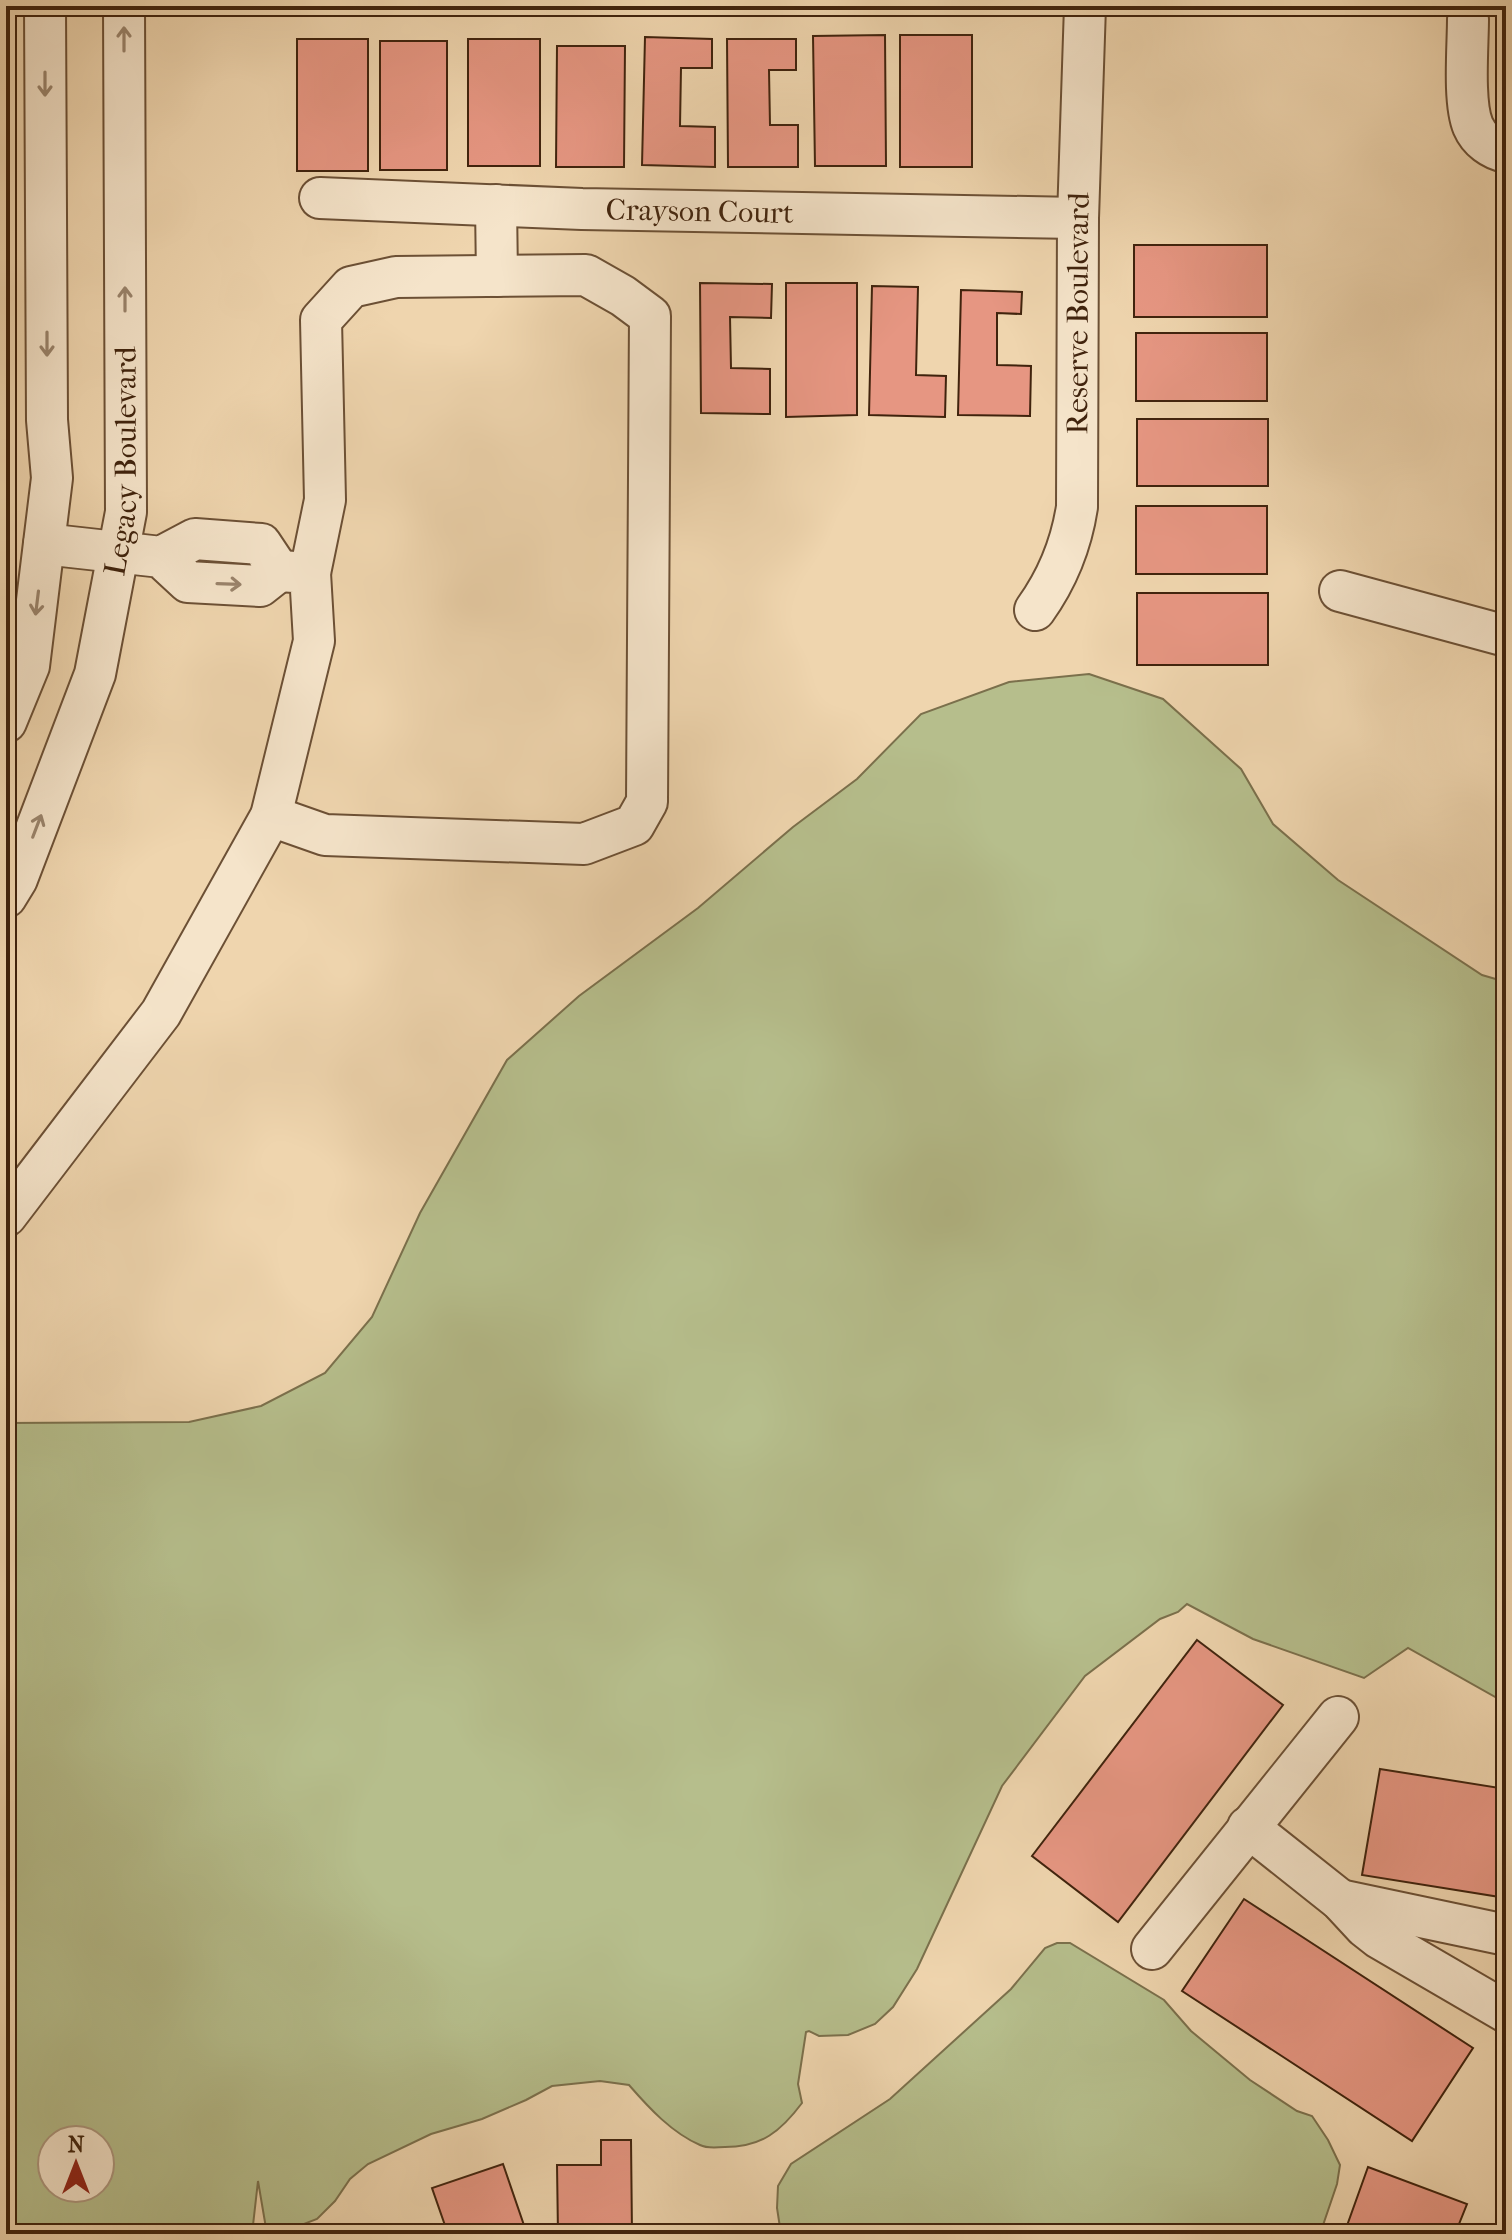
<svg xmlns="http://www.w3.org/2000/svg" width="1512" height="2240" viewBox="0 0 1512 2240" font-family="'IM FELL French Canon',serif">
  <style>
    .green { fill: #b6be8c; stroke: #7b704c; stroke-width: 2; fill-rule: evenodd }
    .building { fill: #e69682; stroke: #40230d; stroke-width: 2 }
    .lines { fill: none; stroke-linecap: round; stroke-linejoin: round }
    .minor-casing { stroke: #6c5035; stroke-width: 44 }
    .minor { stroke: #f5e4ca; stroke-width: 40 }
    .oneway { stroke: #9a846c }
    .labels { text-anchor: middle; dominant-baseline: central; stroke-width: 6; stroke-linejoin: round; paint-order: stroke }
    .street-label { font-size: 30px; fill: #40230d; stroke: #f5e4ca }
  </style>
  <rect width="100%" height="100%" fill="#efd5ae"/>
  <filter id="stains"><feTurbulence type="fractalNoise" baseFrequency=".0025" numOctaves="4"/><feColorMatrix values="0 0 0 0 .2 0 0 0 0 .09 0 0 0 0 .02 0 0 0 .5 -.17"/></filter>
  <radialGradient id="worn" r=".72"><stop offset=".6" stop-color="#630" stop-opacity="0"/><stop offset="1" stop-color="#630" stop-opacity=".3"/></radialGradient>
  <g class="green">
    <path d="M1089,674L1163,699L1241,769L1273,824L1338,880L1482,975L1506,982V1703L1408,1648L1364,1678L1253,1639L1187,1604L1178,1612L1160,1619L1085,1676L1002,1786L917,1969L893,2007L875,2024L848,2035L819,2036L809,2031L806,2032L798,2084L802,2103C781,2131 762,2147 725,2147C717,2147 708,2149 700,2145C672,2133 649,2108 629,2085L600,2081L552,2086L526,2100L482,2119L431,2134L368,2164L350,2179L335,2201L317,2219L278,2234H267L258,2181L252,2234H6V1423L189,1422L261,1406L325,1373L372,1317L420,1213L507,1060L579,996L698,908L793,827L857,779L921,714L1009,682ZM52,2140H100V2188H52Z"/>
    <path d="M1057,1943H1070L1164,2000L1191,2031L1250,2080L1297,2111L1312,2116L1328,2140L1340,2165L1337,2184L1320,2234H781L777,2208L778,2186L791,2164L890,2099L1011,1989L1045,1948Z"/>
  </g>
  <g class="building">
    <path d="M885,35L886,166H815L813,36Z"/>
    <rect x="900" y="35" width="72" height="132"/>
    <path d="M645,37L712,39V68H681L680,126L715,127V167L642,165Z"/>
    <rect x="297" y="39" width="71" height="132"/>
    <rect x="468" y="39" width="72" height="127"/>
    <path d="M727,39H796V70H769L770,125H798V167H728Z"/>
    <rect x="380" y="41" width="67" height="129"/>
    <path d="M557,46H625L624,167H556Z"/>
    <rect x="1134" y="245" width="133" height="72"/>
    <path d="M700,283L772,284L771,318L730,317L731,368L770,369V414L701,413Z"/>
    <path d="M786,283H857V415L786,417Z"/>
    <path d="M872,286L918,287L916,375L946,376L945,417L869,415Z"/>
    <path d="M961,290L1022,292L1021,314L997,313V365L1031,366L1030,416L958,415Z"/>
    <rect x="1136" y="333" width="131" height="68"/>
    <rect x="1137" y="419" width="131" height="67"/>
    <rect x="1136" y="506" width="131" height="68"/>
    <rect x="1137" y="593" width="131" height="72"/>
    <path d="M1197,1640L1283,1705L1118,1922L1032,1856Z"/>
    <path d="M1380,1769L1506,1789V1898L1362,1875Z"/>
    <path d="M1244,1899L1473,2048L1412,2141L1182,1991Z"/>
    <path d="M601,2140H631L632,2234H558L557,2165H601Z"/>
    <path d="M503,2164L527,2234H448L432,2188Z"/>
    <path d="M1368,2167L1467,2204L1455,2234H1344Z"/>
  </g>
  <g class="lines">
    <defs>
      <g id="minor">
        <path d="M1468,19C1468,46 1463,102 1473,126C1479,140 1492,149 1506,152"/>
        <path id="s1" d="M320,198L582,209L1078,218"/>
        <path d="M496,205L497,276"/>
        <path d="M44,544L161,557L195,539L261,544L279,571L260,586L188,582L161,557"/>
        <path d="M1340,591L1506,636"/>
        <path id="s2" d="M1035,610C1058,578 1071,546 1077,507L1078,218L1085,6"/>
        <path d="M6,722L29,666L52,478L47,420L45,6"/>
        <path d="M271,816L325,835L584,844L634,825L647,802L650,316L623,296L586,275L396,277L351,287L321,320L325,500L310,573"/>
        <path id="s3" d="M6,897L17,879L95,674L126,512L124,6"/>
        <path d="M6,1216L161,1013L271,816L314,641L310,573L279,571"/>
        <path d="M1248,1827L1340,1900L1365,1927L1379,1938L1506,2012"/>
        <path d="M1340,1900L1506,1935"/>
        <path d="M1152,1949L1338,1717"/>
      </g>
    </defs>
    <use href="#minor" class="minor-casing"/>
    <use href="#minor" class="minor"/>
  </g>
  <defs><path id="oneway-shaft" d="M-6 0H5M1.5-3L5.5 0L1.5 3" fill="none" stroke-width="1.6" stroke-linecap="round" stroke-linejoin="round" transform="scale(2)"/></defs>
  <g class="oneway">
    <use href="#oneway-shaft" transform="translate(124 39) rotate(-90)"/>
    <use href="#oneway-shaft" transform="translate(45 84) rotate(90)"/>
    <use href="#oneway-shaft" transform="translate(125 299) rotate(-90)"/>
    <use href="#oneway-shaft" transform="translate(47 344) rotate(90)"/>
    <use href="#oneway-shaft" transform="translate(229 584) rotate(2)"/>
    <use href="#oneway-shaft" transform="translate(37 603) rotate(97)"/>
    <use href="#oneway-shaft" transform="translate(37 826) rotate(-69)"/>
  </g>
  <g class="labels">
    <g class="street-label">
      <text stroke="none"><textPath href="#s1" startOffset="380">Crayson Court</textPath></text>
      <text stroke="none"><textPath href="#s2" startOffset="306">Reserve Boulevard</textPath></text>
      <text stroke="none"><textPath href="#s3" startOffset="456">Legacy Boulevard</textPath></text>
    </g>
  </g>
  <rect width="1512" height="2240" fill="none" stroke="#efd5ae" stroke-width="32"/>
  <rect x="8" y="8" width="1496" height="2224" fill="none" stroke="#40230d" stroke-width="4"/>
  <rect x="16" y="16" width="1480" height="2208" fill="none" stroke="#40230d" stroke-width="2"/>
  <g transform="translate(76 2164)"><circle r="38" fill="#f5e4ca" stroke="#ad977e" stroke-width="2"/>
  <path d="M0-6L14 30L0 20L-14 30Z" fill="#8f2418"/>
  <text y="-12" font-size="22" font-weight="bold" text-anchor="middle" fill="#40230d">N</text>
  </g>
  <rect width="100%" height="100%" filter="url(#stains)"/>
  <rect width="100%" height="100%" fill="url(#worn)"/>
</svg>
